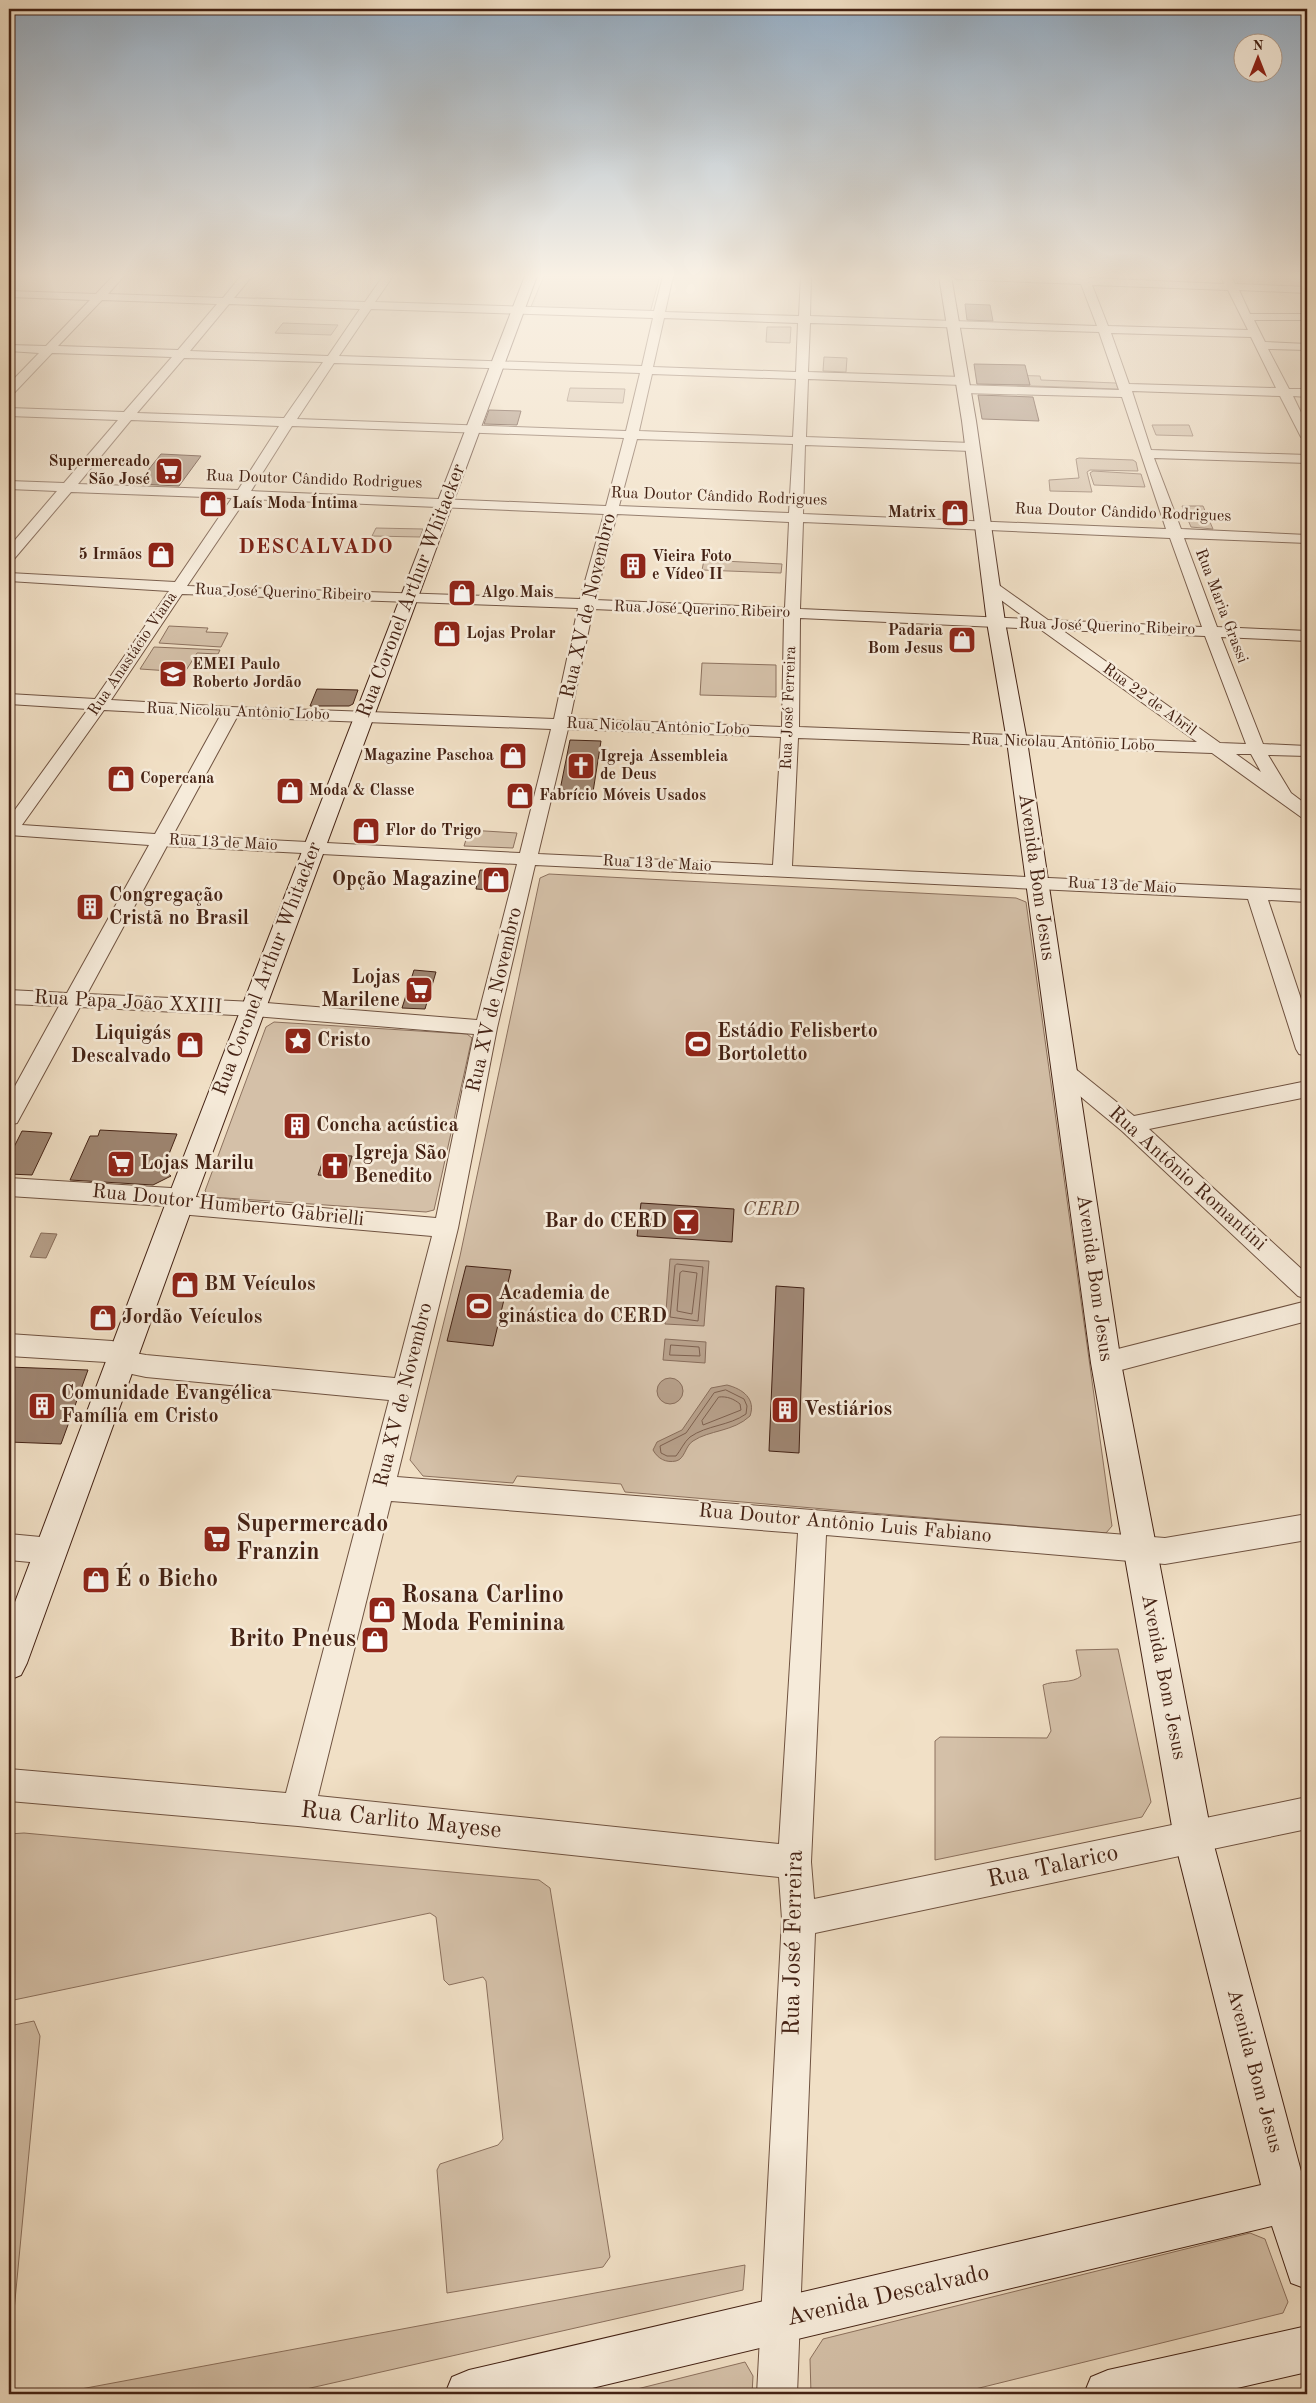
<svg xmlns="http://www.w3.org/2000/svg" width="1316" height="2403" viewBox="0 0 1316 2403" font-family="'Old Standard TT',serif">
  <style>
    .green { fill: #d4c0a8; stroke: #8c715e }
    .water { fill: #b69f89; stroke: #886d5a }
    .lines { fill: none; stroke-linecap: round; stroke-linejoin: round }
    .shore { stroke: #7d604e; stroke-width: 1 }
    .building { fill: #9e8571; stroke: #442214 }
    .street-casing { stroke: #6f5240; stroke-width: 2 }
    .secondary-casing { stroke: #442214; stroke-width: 2 }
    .street { fill: #f6ebda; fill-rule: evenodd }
    .secondary { fill: #f6ebda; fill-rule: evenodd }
    .labels { text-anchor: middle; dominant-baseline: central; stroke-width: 5; stroke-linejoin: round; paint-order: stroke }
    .far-poi-label { font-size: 16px; font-weight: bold; fill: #442214; stroke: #f6ebda; text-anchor: start }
    .far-street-label { font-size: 16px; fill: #442214; stroke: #f6ebda }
    .street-label { font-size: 20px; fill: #442214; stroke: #f6ebda }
    .poi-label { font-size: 20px; font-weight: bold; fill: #442214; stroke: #f6ebda; text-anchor: start }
    .park-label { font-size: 20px; font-style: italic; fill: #684a39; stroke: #f6ebda }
    .far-district-label { font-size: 21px; font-weight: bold; letter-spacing: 1px; fill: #7a1f14; stroke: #f6ebda }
    .near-poi-label { font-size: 24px; font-weight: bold; fill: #442214; stroke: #f6ebda; text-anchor: start }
    .near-street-label { font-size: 24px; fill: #442214; stroke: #f6ebda }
  </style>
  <rect width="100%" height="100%" fill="#f1e0c6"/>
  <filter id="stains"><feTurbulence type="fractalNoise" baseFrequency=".004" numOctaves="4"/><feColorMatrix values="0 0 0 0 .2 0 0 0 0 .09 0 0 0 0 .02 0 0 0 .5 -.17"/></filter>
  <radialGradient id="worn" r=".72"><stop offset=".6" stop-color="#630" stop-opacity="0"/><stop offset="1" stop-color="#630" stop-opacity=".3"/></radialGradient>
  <g class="green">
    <path d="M544,276H660L650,313L530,309Z"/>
    <path d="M1234,276H1307V288L1243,285L1238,284Z"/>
    <path d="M283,323L338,325L331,335L275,333Z"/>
    <path d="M767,327H791L790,343L766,342Z"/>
    <path d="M824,357L847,358L846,372L823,371Z"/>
    <path d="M976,374L1040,376L1041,380L1116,383L1118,389L977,384Z"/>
    <path d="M570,388L625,389L623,403L567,401Z"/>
    <path d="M1152,425H1189L1193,436L1156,435Z"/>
    <path d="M1079,458L1133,460L1136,462L1138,471L1090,470L1087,472L1092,492L1050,491L1049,480L1079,478L1076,459Z"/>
    <path d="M1093,471L1141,474L1145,487L1094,485L1090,473Z"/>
    <path d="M1182,506H1203L1213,529L1191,527Z"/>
    <path d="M376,528L423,529L420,537L372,536Z"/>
    <path d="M704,560L782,564L781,573L702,570Z"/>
    <path d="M169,626L208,628L206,632L228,633L221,647L159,643Z"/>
    <path d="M154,647L220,650L218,654L197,653L185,672L140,669Z"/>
    <path d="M702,663L776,665V697L700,695Z"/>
    <path d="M469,830L517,833L513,848L464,846Z"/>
    <path d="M549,874L1016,898L1026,902L1112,1526L1106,1533L625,1492L621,1484L517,1476L513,1483L423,1476L410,1460L460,1256L540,878Z"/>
    <path d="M274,1022L467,1034L472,1038L434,1210L426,1212L211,1197L205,1191L266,1027Z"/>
    <path d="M1118,1649L1151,1802L1142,1817L935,1860V1741L940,1737L1047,1738L1051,1731L1043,1685C1054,1680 1073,1684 1081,1676L1076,1650Z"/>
    <path d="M24,1833L539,1880L550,1888L610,2257L603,2267L447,2293L437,2170L440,2164L498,2145L503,2139L486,1981L483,1977L449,1985L444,1980L436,1917L430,1913L9,2001V1834Z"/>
    <path d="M34,2021L40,2036L9,2364V2026Z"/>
    <path d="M1250,2233L1265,2239L1288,2302L1283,2313L955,2394H811L810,2359L823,2339Z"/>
    <path d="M745,2265L743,2290L284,2394H54Z"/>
    <path d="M745,2362L753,2376L752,2394H617Z"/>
  </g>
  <g class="water">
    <path d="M41,1233L57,1234L46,1258L30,1257Z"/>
    <path d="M670,1259L709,1261L704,1326L665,1324Z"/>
    <path d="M665,1339L706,1342L705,1363L663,1360Z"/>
    <circle cx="670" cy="1391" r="13"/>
    <path d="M727,1385C743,1389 756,1399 750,1416C733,1432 709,1430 693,1441C685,1446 685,1459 676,1461C666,1463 658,1459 653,1450L657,1442L682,1430L711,1388Z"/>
  </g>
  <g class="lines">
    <g class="shore">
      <path d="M677,1264L703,1267L698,1321L670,1317L675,1266Z"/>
      <path d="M683,1271L697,1273L692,1314L677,1311L680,1273Z"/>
      <path d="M671,1345L699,1347L700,1356L670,1355Z"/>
      <path d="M726,1390L744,1399L747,1406L746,1414C729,1426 707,1425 690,1437C684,1442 681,1450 676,1456H667L661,1453L660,1446L686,1433L714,1393Z"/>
      <path d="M719,1397C727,1396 734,1399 740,1404L741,1410L703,1425L702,1421Z"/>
    </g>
  </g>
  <g class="building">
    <path d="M965,304L990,305L993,321L967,320Z"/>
    <path d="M974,364L1025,365L1030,385L977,384Z"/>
    <path d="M978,395L1033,397L1039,421L982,419Z"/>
    <path d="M489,410L521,411L517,425L484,424Z"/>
    <path d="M161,454L201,456L179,486L137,484Z"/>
    <path d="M317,689L358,690L353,704L349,706H310Z"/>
    <path d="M570,740L601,741L593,792L560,790Z"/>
    <path d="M480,870L497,871L506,876L509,881L506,891L476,889Z"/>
    <path d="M414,970L436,972L425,1009L402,1008Z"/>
    <path d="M100,1130L177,1134L163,1169L171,1176L153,1185L70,1180L90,1136H98Z"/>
    <path d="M22,1131L52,1133L32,1175L9,1174V1157Z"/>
    <path d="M325,1155L352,1156L346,1177L318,1175Z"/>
    <path d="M641,1203L734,1209L732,1242L637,1236Z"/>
    <path d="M466,1266L511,1270L493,1346L447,1341Z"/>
    <path d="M776,1286L804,1288L799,1453L769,1451Z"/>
    <path d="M9,1367L88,1370L61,1444L9,1442Z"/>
  </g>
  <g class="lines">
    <defs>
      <g id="street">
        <path d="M113,276H124L108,294L223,298L241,276H252L234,298L365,302L383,276H393L375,302L654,311L663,276H673L665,312L799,316L801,276H811L810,316L1097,326L1081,284L957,279L952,276H1088L1089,278L1224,284L1221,276H1231L1235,284L1307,287V293L1239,290L1250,314H1307V320H1254L1265,342L1307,344V350L1268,349L1289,389H1307V397L1293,396L1307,425V441L1301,437L1280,396L1132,391L1151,450L1307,455V463L1154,458L1181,529L1307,535V543L1184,538L1217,627L1307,631V641L1221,637L1263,744L1307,746V756L1268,755L1291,793L1307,805V818L1301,817L1212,753L798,738L792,866L1307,890V902L1268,900L1307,1017V1056L1299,1054L1296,1049L1248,899L535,865L497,1028L458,1228L397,1477L1165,1538L1307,1514V1540L1165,1564L826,1535L811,1862L814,1899L1307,1797V1829L815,1933L797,2394H757L782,1919L779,1877L298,1826L9,1801V1769L286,1793L389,1400L146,1377L113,1370L106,1362L9,1356V1334L112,1341L121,1344L129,1352L146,1355L395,1378L432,1236L179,1214L171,1211L165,1206L9,1196V1178L171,1188L179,1191L185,1196L436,1218L474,1034L254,1016L80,1007L17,1123L9,1125V1097L59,1006L9,1004V990L67,993L149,845L9,835V818L88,709L9,704V694L95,699L169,591L9,581V573L175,582L232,498L71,492L14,559L9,560V547L57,491L9,489V481L64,483L118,420L9,416V408L124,412L172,357L52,353L13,394L9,395V384L39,353L9,351V345L46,346L90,300L9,297V291L96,294ZM1092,285L1228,290L1248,330L1108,326ZM102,300L217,304L178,350L58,346ZM229,304L360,309L328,356L190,351ZM371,309L653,318L642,366L339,356ZM664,318L798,323L796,372L653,367ZM810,323L1099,332L1119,390L963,385L957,389L963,393L1122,397L1166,529L803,514L805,445L971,451L977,447L971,443L806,437L808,379L962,385L968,381L962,377L808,372ZM1111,333L1251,337L1276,388L1129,384ZM184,358L323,362L284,418L137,413ZM334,363L640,373L626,431L297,419ZM652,374L796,379L793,437L639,431ZM131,420L279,426L238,490L78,484ZM292,426L624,438L606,506L251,491ZM637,439L793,444L789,513L619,506ZM246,499L604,514L580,599L187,586ZM617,514L789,522L785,608L595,600ZM803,522L1170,538L1202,627L1048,620L996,583L991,582L984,586L986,589L1027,619L800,609ZM182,594L578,608L554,719L231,707L111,700ZM593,609L784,617L782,727L570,719ZM800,618L1040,629L1197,742L799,727ZM1062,630L1205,636L1246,744L1220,743ZM104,710L220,716L155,834L22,825ZM237,717L551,729L520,853L173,835ZM568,729L781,737L773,865L538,854ZM1236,754H1251L1261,772ZM167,846L517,864L477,1020L254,1002L87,994ZM391,1501L798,1533L779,1844L318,1796Z"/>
        <path d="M1065,1064L1073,1067L1134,1116L1307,1081V1097L1149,1129L1307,1274V1299L1298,1296L1122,1131L1057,1077L1054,1072L1057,1067Z"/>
        <path d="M1307,1301V1321L1106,1374L1097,1371L1093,1363L1097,1355L1106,1352Z"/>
        <path d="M9,1534L51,1538L61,1542L65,1551L61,1560L51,1564L9,1560Z"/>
      </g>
      <g id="secondary">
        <path d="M525,276H537L193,1205L27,1663L21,1675L9,1680V1618L165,1205Z"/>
        <path d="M939,276H951L976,421L1005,622L1027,741L1121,1363L1212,1838L1302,2175L1307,2174V2289L1291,2283L1272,2226L567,2394H445L452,2377L469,2370L1261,2185L1174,1838L1091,1363L1007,741L987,622L962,421Z"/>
        <path d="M1307,2326V2372L1211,2394H1084L1091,2377L1108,2370Z"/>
      </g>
    </defs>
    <use href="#street" class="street-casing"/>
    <use href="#secondary" class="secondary-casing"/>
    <use href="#street" class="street"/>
    <use href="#secondary" class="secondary"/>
  </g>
  <linearGradient id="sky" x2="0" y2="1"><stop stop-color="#94acc2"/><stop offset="0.45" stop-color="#f9f1e5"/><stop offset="1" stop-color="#f9f1e5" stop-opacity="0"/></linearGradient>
  <rect width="1316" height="613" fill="url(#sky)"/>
  <defs>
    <symbol id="supermarket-square" viewBox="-11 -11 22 22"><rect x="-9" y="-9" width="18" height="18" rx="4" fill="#8f2418" stroke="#f6ebda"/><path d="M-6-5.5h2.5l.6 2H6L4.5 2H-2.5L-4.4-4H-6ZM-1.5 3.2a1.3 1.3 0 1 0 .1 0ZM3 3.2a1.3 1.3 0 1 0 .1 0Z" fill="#fff"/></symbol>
    <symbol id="shop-square" viewBox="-11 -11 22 22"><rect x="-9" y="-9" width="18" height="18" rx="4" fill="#8f2418" stroke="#f6ebda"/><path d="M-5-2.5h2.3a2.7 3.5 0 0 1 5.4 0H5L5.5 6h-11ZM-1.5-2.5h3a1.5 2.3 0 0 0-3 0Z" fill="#fff"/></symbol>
    <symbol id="building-square" viewBox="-11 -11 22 22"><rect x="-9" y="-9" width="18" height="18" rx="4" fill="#8f2418" stroke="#f6ebda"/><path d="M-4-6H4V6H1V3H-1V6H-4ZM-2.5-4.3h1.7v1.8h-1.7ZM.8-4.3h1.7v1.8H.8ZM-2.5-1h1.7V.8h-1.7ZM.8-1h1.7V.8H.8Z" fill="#fff"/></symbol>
    <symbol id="school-square" viewBox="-11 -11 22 22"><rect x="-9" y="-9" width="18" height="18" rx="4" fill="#8f2418" stroke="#f6ebda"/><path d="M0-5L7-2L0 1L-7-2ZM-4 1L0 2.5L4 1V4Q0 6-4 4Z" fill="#fff"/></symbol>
    <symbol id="church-square" viewBox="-11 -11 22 22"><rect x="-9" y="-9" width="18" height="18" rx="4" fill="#8f2418" stroke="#f6ebda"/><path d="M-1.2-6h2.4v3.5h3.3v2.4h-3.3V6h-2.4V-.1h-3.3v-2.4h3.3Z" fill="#fff"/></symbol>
    <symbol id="sight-square" viewBox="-11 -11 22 22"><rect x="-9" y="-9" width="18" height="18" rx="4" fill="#8f2418" stroke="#f6ebda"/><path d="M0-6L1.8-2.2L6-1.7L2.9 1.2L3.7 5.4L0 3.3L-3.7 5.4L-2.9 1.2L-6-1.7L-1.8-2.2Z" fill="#fff"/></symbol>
    <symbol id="stadium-square" viewBox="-11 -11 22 22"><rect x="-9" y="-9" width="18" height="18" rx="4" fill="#8f2418" stroke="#f6ebda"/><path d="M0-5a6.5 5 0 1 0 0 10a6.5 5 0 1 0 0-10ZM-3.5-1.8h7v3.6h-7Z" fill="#fff"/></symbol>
    <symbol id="bar-square" viewBox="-11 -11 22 22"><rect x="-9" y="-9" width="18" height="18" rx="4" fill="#8f2418" stroke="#f6ebda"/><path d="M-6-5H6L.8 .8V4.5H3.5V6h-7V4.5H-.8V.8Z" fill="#fff"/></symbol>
  </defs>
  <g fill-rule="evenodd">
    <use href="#supermarket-square" x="153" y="455" width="32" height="32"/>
    <use href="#shop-square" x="197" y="488" width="32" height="32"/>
    <use href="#shop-square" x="939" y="497" width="32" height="32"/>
    <use href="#shop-square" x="145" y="539" width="32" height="32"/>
    <use href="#building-square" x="617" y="550" width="32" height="32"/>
    <use href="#shop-square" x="446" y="577" width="32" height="32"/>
    <use href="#shop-square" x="431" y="618" width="32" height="32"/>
    <use href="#shop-square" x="946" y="624" width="32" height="32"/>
    <use href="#school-square" x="157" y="658" width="32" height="32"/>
    <use href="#shop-square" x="497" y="740" width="32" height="32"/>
    <use href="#church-square" x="565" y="750" width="32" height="32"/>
    <use href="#shop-square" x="105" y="763" width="32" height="32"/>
    <use href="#shop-square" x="274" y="775" width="32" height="32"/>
    <use href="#shop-square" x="504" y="780" width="32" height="32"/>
    <use href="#shop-square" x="350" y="815" width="32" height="32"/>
    <use href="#shop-square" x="480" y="864" width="32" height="32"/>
    <use href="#building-square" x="74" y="891" width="32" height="32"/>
    <use href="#supermarket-square" x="403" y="974" width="32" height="32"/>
    <use href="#sight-square" x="282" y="1025" width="32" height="32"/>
    <use href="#stadium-square" x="682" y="1028" width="32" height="32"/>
    <use href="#shop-square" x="174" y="1029" width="32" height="32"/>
    <use href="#building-square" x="281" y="1110" width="32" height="32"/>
    <use href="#supermarket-square" x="105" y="1148" width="32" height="32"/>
    <use href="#church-square" x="319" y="1150" width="32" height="32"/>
    <use href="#bar-square" x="670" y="1206" width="32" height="32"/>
    <use href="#shop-square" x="169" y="1269" width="32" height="32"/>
    <use href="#stadium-square" x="463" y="1290" width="32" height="32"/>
    <use href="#shop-square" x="87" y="1302" width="32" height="32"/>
    <use href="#building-square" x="26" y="1390" width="32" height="32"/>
    <use href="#building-square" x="769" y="1394" width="32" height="32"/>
    <use href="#supermarket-square" x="201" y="1523" width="32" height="32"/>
    <use href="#shop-square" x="80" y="1564" width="32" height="32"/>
    <use href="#shop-square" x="366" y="1594" width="32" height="32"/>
    <use href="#shop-square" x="359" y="1624" width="32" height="32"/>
  </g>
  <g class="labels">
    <g class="far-poi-label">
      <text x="150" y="462" text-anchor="end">Supermercado<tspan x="150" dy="18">São José</tspan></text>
      <text x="232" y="504">Laís Moda Íntima</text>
      <text x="936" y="513" text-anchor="end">Matrix</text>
      <text x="142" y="555" text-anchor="end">5 Irmãos</text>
      <text x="652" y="557">Vieira Foto<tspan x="652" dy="18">e Vídeo II</tspan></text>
      <text x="481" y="593">Algo Mais</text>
      <text x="943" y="631" text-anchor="end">Padaria<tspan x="943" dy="18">Bom Jesus</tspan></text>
      <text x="466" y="634">Lojas Prolar</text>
      <text x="192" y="665">EMEI Paulo<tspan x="192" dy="18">Roberto Jordão</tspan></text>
      <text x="494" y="756" text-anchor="end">Magazine Paschoa</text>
      <text x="600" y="757">Igreja Assembleia<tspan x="600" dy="18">de Deus</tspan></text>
      <text x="140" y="779">Copercana</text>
      <text x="309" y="791">Moda &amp; Classe</text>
      <text x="539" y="796">Fabrício Móveis Usados</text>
      <text x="385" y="831">Flor do Trigo</text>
    </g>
    <g class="far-street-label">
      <text transform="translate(314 480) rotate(2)">Rua Doutor Cândido Rodrigues</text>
      <text transform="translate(719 497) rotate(2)">Rua Doutor Cândido Rodrigues</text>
      <text transform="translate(1123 513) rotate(2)">Rua Doutor Cândido Rodrigues</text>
      <text transform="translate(283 593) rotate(2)">Rua José Querino Ribeiro</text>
      <text transform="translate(1221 606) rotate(69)">Rua Maria Grassi</text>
      <text transform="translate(702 610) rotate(2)">Rua José Querino Ribeiro</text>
      <text transform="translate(1107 627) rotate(2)">Rua José Querino Ribeiro</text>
      <text transform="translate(133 654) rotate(-56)">Rua Anastácio Viana</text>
      <text transform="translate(1149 700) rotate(36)">Rua 22 de Abril</text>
      <text transform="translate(789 708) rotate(-88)">Rua José Ferreira</text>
      <text transform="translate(238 712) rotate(2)">Rua Nicolau Antônio Lobo</text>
      <text transform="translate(658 727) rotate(2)">Rua Nicolau Antônio Lobo</text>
      <text transform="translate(1063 743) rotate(2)">Rua Nicolau Antônio Lobo</text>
      <text transform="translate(223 843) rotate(3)">Rua 13 de Maio</text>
      <text transform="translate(657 864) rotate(3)">Rua 13 de Maio</text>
      <text transform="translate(1122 886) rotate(3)">Rua 13 de Maio</text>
    </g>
    <g class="street-label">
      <text transform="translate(412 591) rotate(-69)">Rua Coronel Arthur Whitacker</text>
      <text transform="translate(589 606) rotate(-77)">Rua XV de Novembro</text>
      <text transform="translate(1036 877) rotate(82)">Avenida Bom Jesus</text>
      <text transform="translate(268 969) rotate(-69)">Rua Coronel Arthur Whitacker</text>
      <text transform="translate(495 1000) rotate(-77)">Rua XV de Novembro</text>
      <text transform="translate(128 1003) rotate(3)">Rua Papa João XXIII</text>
      <text transform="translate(1187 1179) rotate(42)">Rua Antônio Romantini</text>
      <text transform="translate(228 1206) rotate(6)">Rua Doutor Humberto Gabrielli</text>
      <text transform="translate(1094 1278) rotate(82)">Avenida Bom Jesus</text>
      <text transform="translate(404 1395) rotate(-76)">Rua XV de Novembro</text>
      <text transform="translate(845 1524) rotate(5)">Rua Doutor Antônio Luis Fabiano</text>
      <text transform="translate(1163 1677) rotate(79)">Avenida Bom Jesus</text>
      <text transform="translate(1254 2071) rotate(75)">Avenida Bom Jesus</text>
    </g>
    <g class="poi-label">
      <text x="477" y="880" text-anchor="end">Opção Magazine</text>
      <text x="109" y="896">Congregação<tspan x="109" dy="23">Cristã no Brasil</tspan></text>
      <text x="400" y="978" text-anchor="end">Lojas<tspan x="400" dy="23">Marilene</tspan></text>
      <text x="717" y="1032">Estádio Felisberto<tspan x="717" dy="23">Bortoletto</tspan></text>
      <text x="171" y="1034" text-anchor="end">Liquigás<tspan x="171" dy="23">Descalvado</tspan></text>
      <text x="317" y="1041">Cristo</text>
      <text x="316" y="1126">Concha acústica</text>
      <text x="354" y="1154">Igreja São<tspan x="354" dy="23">Benedito</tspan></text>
      <text x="140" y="1164">Lojas Marilu</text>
      <text x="667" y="1222" text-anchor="end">Bar do CERD</text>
      <text x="204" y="1285">BM Veículos</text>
      <text x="498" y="1294">Academia de<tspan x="498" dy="23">ginástica do CERD</tspan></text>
      <text x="122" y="1318">Jordão Veículos</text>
      <text x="61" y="1394">Comunidade Evangélica<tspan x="61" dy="23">Família em Cristo</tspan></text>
      <text x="804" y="1410">Vestiários</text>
    </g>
    <g class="park-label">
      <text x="771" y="1210">CERD</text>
    </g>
    <g class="far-district-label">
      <text x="316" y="547">DESCALVADO</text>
    </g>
    <g class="near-poi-label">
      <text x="236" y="1525">Supermercado<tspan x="236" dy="28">Franzin</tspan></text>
      <text x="115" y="1580">É o Bicho</text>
      <text x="401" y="1596">Rosana Carlino<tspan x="401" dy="28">Moda Feminina</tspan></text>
      <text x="356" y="1640" text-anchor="end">Brito Pneus</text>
    </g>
    <g class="near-street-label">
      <text transform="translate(401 1821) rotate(6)">Rua Carlito Mayese</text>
      <text transform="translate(1053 1867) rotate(-12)">Rua Talarico</text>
      <text transform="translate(794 1943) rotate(-89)">Rua José Ferreira</text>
      <text transform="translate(888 2296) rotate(-13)">Avenida Descalvado</text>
    </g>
  </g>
  <rect width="1316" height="2403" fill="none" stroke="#f1e0c6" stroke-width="30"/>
  <rect x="10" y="10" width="1296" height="2383" fill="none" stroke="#442214" stroke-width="2.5"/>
  <rect x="15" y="15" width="1286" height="2373" fill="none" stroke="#442214"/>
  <g transform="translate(1258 58)"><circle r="24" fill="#f6ebda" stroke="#af9b8b"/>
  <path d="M0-4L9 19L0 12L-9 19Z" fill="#8f2418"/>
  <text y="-8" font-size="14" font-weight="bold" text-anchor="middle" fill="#442214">N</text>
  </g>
  <rect width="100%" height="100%" filter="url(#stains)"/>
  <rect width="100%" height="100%" fill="url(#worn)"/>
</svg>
